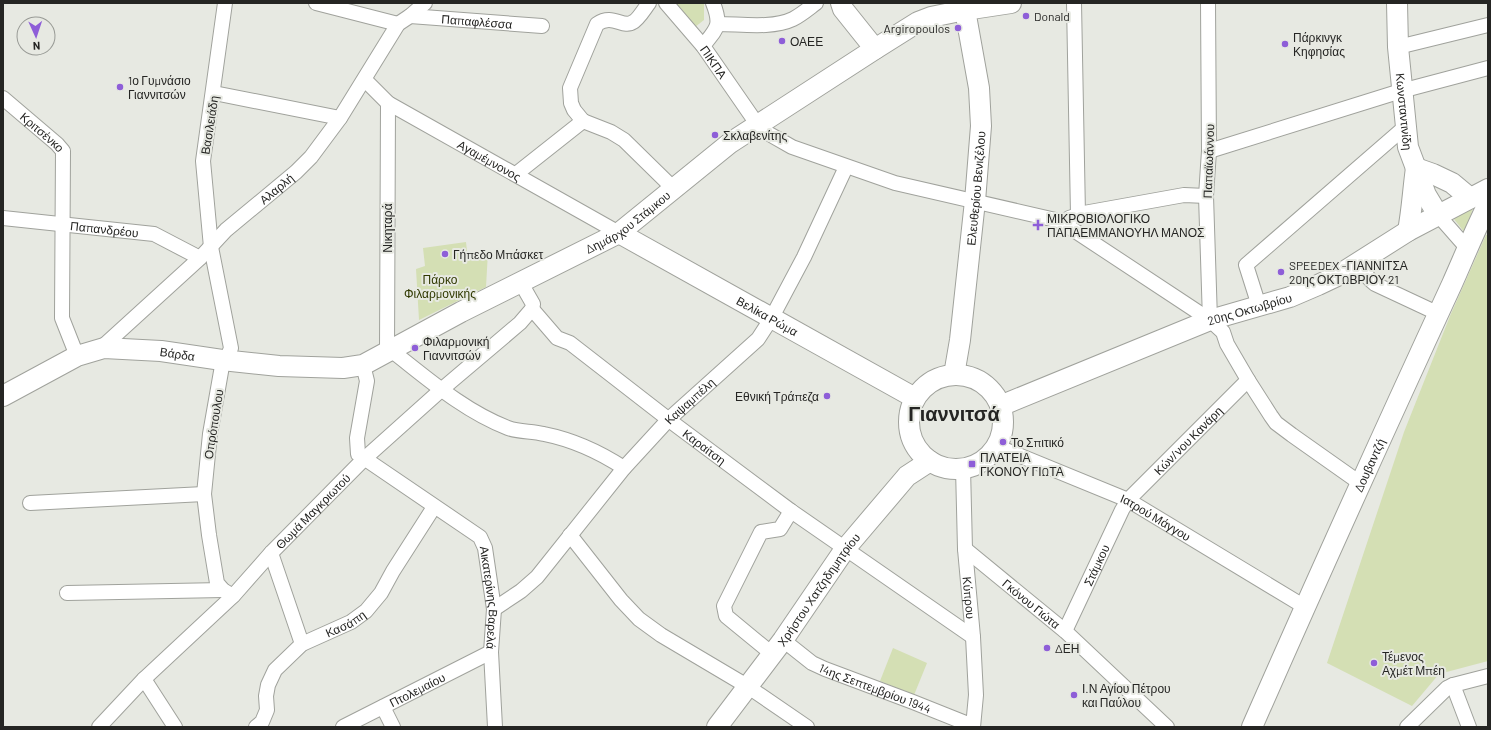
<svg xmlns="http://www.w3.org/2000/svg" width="1491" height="730" viewBox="0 0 1491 730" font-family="Barlow,sans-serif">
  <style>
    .green { fill: #d4dfb4 }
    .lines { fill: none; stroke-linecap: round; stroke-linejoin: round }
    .street-casing { stroke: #a0a29c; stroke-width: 16 }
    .secondary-casing { stroke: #a0a29c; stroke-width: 22 }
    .street { stroke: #fff; stroke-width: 14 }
    .secondary { stroke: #fff; stroke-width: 20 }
    .poi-dot { fill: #8e5ed8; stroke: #e7e9e2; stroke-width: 1.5 }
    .labels { text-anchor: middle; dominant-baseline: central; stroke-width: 4; stroke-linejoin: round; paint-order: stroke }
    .poi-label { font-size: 12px; fill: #252523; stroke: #e7e9e2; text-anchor: start }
    .street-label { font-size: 12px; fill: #252523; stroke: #e7e9e2 }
    .park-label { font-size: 12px; fill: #303900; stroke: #e7e9e2 }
    .town-label { font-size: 20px; font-weight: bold; fill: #252523; stroke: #e7e9e2 }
  </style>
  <rect width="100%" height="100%" fill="#e7e9e2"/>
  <g class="green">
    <path d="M673,3H704V20L695,27Z"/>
    <path d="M1476,198L1465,233L1450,214Z"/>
    <path d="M1486,235H1488V661L1439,674L1412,706L1327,663L1404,432L1450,316Z"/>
    <path d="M466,242L468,260L488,252L486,287L419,320L416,269L425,266L423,248Z"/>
    <path d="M893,648L927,663L914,695L880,681Z"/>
  </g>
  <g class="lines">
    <defs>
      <g id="street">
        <path d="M225,3L203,161L211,247L231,348L226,361L222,366L210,434L204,494L209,535L217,583L223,590L233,596"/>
        <path d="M316,3L398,24"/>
        <path id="s1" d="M666,3L703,46L757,124L764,131L792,147L895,183L1060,221L1210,320L1223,332L1227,344L1248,380L1271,416L1276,423L1292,435L1360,483"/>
        <path d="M1074,3L1078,215"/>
        <path d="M1208,3L1209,151L1206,196L1210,320"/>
        <path id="s2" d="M410,16L542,26"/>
        <path d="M718,24C741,24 772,29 793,19C801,15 808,9 816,3"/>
        <path d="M703,46C717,28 722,26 713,3"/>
        <path d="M1398,47L1488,25"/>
        <path id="s3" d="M365,80L388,103L619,233"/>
        <path d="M214,93L340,118"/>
        <path id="s4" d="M3,98L57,144L63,151L62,318L77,356"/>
        <path d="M388,103L387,353L392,351C428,379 464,411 508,428C519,432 532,431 544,434C574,440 598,451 624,468"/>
        <path d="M583,121L611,132L624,140L674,189"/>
        <path d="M1209,151L1401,91L1488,68"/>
        <path d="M516,174L583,121L574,110L571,103L570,88L597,24C613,13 623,29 633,22C638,20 645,8 649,3"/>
        <path d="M1438,215L1467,248"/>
        <path id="s5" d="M3,218L154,234L200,258"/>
        <path d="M1069,218L1084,213L1184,195L1206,196"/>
        <path d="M1362,261C1364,272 1366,277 1375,284L1437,313"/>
        <path d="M1259,306L1246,265L1405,127"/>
        <path id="s6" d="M532,309L557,338L570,343L677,426L791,511L973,637"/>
        <path id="s7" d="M99,350L200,258L226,230L296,172L311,157L340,118L398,24L410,16L425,3"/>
        <path id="s8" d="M363,365L367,381L357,438L358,454L480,537L485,548L494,609L491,652L495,727"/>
        <path id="s9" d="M996,446L1128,500L1305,607"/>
        <path id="s10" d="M963,468L965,549L973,637L976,695L973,727"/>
        <path d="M30,503L204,494"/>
        <path d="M570,535L621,600L639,619L661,635L747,686L807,727"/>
        <path id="s11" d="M965,549L1065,631L1167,727"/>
        <path d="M271,553L302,644"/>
        <path d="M67,593L223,590"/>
        <path id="s12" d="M494,609L521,591L537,577L624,468L669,419L758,339L771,319L804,257L846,167"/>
        <path id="s13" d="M1065,631L1122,510L1128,500L1248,380"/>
        <path id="s14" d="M783,640L812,663L825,669L913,702L973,726"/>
        <path d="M771,653L726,616L724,606L761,532L780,529L791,511"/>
        <path d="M144,679L175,727"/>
        <path d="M1453,685L1469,727"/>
        <path d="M383,707L393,727"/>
        <path id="s15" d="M99,727L144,679L233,596L271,553L364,459L441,390L520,323L532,309L533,304L521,283"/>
        <path id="s16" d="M256,727L262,722L267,710L266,696L268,685L275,670L302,644L351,622L366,611L381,593L393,571L434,507"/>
        <path id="s17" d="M343,727L491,652"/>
        <path d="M1407,727L1447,688L1453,685L1488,676"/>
      </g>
      <g id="secondary">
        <path d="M841,3L843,9L875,49"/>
        <path id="s18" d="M1397,3L1398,47L1408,147L1426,195L1438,215"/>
        <path d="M1408,231C1412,210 1413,189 1416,168L1433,174L1452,183L1470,198"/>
        <path id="s19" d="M619,233L915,398"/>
        <path id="s20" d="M954,375L960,340L975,201L981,126L979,88L965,10"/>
        <circle cx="956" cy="422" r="47"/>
        <path id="s21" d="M3,396L77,356L104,348L161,351L222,360L279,366L343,368L363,365L461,312L619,233L730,143L875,49L918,22L931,17L965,10L1011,3"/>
        <path id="s22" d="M1000,406L1210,320L1290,297L1318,285L1337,276L1408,231L1488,189"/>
        <path id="s23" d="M717,727L783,640L845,549L907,476L930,461"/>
        <path id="s24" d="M1252,727C1317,579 1384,431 1452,284C1464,257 1475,230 1488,204"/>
      </g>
    </defs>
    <use href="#street" class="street-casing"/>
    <use href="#secondary" class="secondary-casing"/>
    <use href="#street" class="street"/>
    <use href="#secondary" class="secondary"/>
  </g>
  <g class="poi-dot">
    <circle cx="1026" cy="16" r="4"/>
    <circle cx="958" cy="28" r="4"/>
    <circle cx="782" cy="41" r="4"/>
    <circle cx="1285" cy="44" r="4"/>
    <circle cx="120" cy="87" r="4"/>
    <circle cx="715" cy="135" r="4"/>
    <path d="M1036 219h4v4h4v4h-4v4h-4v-4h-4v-4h4z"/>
    <circle cx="445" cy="254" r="4"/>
    <circle cx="1281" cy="272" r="4"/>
    <circle cx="415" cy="348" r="4"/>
    <circle cx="827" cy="396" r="4"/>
    <circle cx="1003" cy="442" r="4"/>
    <rect x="968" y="460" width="8" height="8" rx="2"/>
    <circle cx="1047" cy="648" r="4"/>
    <circle cx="1374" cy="663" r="4"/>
    <circle cx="1074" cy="695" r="4"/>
  </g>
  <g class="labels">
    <g class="poi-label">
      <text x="1034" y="16">Donald</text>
      <text x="950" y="28" text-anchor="end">Argiropoulos</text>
      <text x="1293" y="37">Πάρκινγκ<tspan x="1293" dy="14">Κηφησίας</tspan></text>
      <text x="790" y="41">ΟΑΕΕ</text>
      <text x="128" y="80">1ο Γυμνάσιο<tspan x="128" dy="14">Γιαννιτσών</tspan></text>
      <text x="723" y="135">Σκλαβενίτης</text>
      <text x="1047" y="218">ΜΙΚΡΟΒΙΟΛΟΓΙΚΟ<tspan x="1047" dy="14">ΠΑΠΑΕΜΜΑΝΟΥΗΛ ΜΑΝΟΣ</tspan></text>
      <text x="453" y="254">Γήπεδο Μπάσκετ</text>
      <text x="1289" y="265">SPEEDEX -ΓΙΑΝΝΙΤΣΑ<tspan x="1289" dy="14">20ης ΟΚΤΩΒΡΙΟΥ 21</tspan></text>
      <text x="423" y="341">Φιλαρμονική<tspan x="423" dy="14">Γιαννιτσών</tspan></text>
      <text x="819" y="396" text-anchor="end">Εθνική Τράπεζα</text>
      <text x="1011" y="442">Το Σπιτικό</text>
      <text x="980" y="457">ΠΛΑΤΕΙΑ<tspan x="980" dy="14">ΓΚΟΝΟΥ ΓΙΩΤΑ</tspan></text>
      <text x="1055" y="648">ΔΕΗ</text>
      <text x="1382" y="656">Τέμενος<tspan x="1382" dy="14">Αχμέτ Μπέη</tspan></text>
      <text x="1082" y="688">Ι.Ν Αγίου Πέτρου<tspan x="1082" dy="14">και Παύλου</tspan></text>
    </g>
    <g class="street-label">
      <text stroke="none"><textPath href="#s2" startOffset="67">Παπαφλέσσα</textPath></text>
      <text stroke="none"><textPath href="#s1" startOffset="76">ΠΙΚΠΑ</textPath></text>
      <text stroke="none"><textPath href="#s18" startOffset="109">Κωνσταντινίδη</textPath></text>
      <text transform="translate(209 125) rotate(-81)">Βασιλειάδη</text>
      <text stroke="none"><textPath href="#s4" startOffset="52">Κριτσένκο</textPath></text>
      <text stroke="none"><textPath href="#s3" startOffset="149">Αγαμέμνονος</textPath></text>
      <text transform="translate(1208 161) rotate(-88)">Παπαϊωάννου</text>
      <text stroke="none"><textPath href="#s7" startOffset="240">Αλαρλή</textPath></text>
      <text stroke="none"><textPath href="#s20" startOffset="188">Ελευθερίου Βενιζέλου</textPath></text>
      <text stroke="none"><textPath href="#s21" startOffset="674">Δημάρχου Στάμκου</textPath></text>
      <text stroke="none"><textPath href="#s5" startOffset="102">Παπανδρέου</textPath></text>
      <text transform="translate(387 228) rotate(-90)">Νικηταρά</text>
      <text stroke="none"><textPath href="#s22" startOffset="268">20ης Οκτωβρίου</textPath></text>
      <text stroke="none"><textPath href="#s19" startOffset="170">Βελίκα Ρώμα</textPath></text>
      <text stroke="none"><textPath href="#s21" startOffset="186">Βάρδα</textPath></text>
      <text stroke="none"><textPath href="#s12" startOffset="287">Καψαμπέλη</textPath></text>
      <text transform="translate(213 424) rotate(-81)">Οπρόπουλου</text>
      <text stroke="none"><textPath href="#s13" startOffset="230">Κών/νου Κανάρη</textPath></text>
      <text stroke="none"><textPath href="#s6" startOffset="222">Καραίτση</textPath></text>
      <text stroke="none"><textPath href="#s24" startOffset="287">Δουβαντζή</textPath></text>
      <text stroke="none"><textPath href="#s15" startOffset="304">Θωμά Μαγκριωτού</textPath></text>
      <text stroke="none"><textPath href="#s9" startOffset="175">Ιατρού Μάγγου</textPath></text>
      <text stroke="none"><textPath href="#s13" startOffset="73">Στάμκου</textPath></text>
      <text stroke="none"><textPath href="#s23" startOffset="171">Χρήστου Χατζηδημητρίου</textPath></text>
      <text stroke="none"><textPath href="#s8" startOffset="300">Αικατερίνης Βαρελά</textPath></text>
      <text stroke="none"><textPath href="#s10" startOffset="130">Κύπρου</textPath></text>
      <text stroke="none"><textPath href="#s11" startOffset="86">Γκόνου Γιώτα</textPath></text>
      <text stroke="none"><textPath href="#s16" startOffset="148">Κασάπη</textPath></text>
      <text stroke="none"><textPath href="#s14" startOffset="105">14ης Σεπτεμβρίου 1944</textPath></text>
      <text stroke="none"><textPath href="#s17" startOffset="83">Πτολεμαίου</textPath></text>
    </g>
    <g class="park-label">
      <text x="440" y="279">Πάρκο<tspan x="440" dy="14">Φιλαρμονικής</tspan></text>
    </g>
    <g class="town-label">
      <text x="954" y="413">Γιαννιτσά</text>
    </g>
  </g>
  <rect width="1491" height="730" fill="none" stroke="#252523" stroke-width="8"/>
  <g transform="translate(36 36) rotate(177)"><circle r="19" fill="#e7e9e2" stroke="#999b96"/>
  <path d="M0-3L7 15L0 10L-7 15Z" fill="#8e5ed8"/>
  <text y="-6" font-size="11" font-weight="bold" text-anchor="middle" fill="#252523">N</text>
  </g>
</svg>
